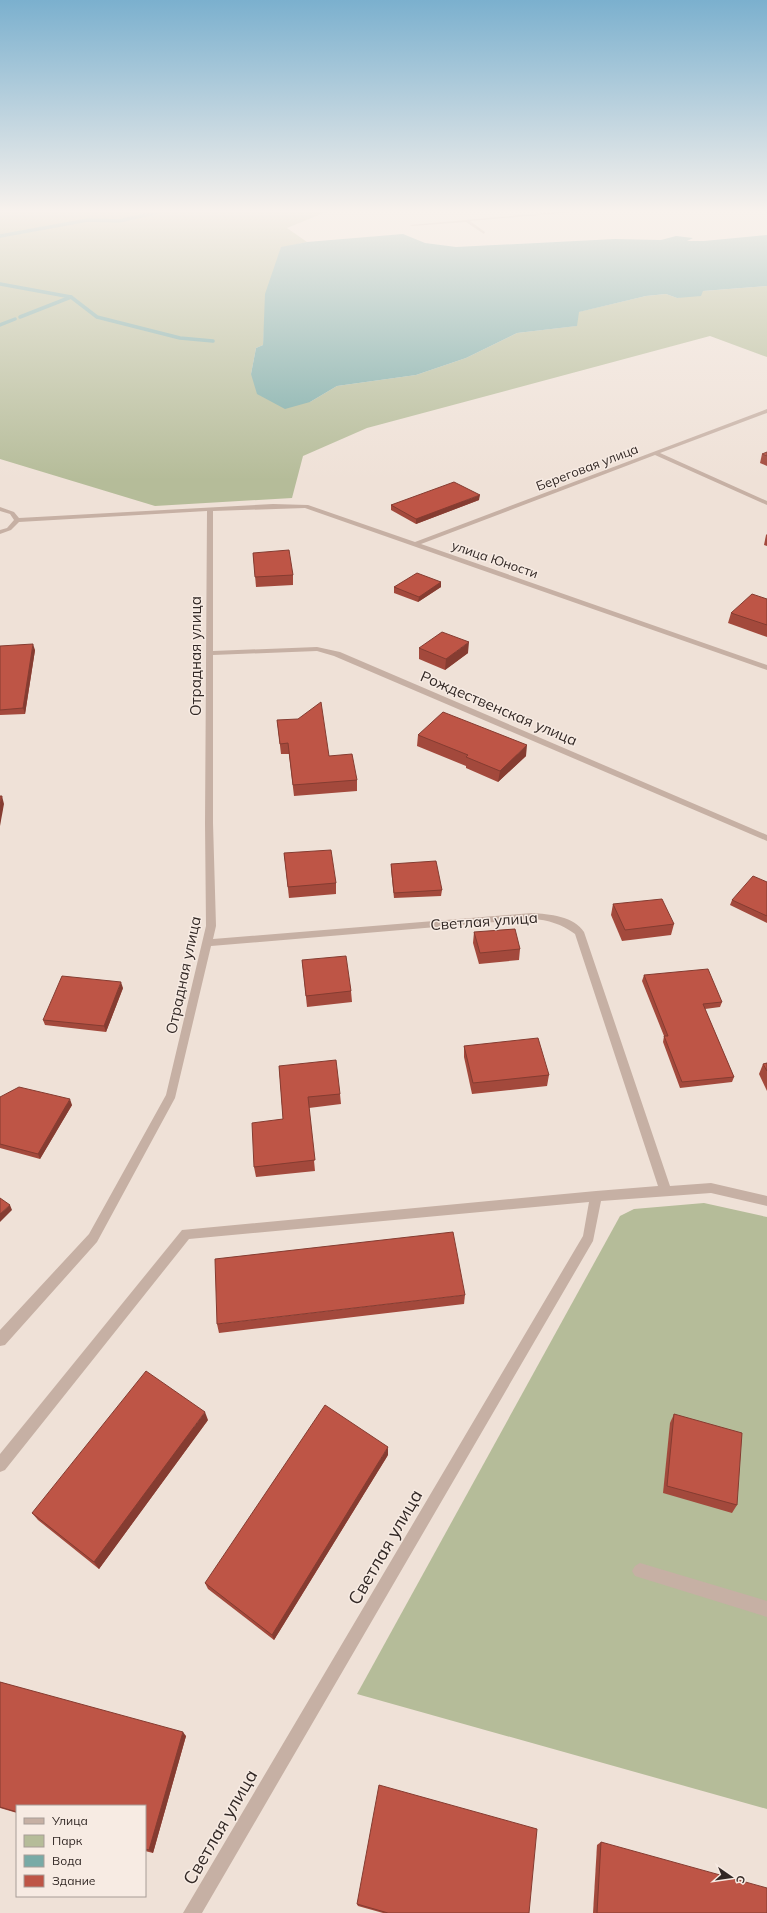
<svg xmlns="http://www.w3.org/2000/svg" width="767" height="1913" viewBox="0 0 767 1913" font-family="Mulish,sans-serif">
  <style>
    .green { fill: #b5bc99 }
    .water { fill: #78aaa6 }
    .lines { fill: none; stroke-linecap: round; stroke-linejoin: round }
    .stream { stroke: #78aaa6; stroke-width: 3.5 }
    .minor { fill: #c6b0a4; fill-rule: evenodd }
    .wall { fill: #a3493c }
    .shaded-wall { fill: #853c31 }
    .building { fill: #be5546; stroke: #853c31 }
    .labels { text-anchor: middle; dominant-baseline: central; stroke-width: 3; stroke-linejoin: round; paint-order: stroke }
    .far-street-label { font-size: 13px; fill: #322825; stroke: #f7ebe3 }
    .street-label { font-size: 15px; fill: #322825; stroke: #f7ebe3 }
    .near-street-label { font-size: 18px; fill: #322825; stroke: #f7ebe3 }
  </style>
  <rect width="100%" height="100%" fill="#efe1d7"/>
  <g class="green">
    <path d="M0,212H326L287,228L307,242L281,248L266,298L263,345L256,348L251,374L310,402L337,386L416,375L466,358L517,333L576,326L578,312L646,296L666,294L677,298L703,291L767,286V357L710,336L367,428L303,456L292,498L155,506L0,459Z"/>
    <path d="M704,1203L767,1217V1809L357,1694L620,1216L634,1209Z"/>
  </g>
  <path class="water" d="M403,234L425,243L456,247L615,239L661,240L676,236L693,238L687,241H704L767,235V286L703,291L701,296L677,298L666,294L646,296L579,312L577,326L517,333L466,358L416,375L337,386L310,402L285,409L257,394L251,374L256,348L263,345L265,294L281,247L307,242Z"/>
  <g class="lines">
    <g class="stream">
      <path d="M0,236L88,220L119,221L159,212"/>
      <path d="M0,284L71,297L97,317L180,338L213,341"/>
      <path d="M20,317L71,297"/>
      <path d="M0,325L15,319"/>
    </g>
    <g class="minor">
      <path d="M555,212H575L470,221L485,232L484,234L466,222L412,226L410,225Z"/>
      <path d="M767,409V413L660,453L767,501V505L655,455L421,544L767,665V670L305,508L213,511V651L317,647L340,652L767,835V841L334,656L317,651L213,655V823L216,926L213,939L532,913C549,914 574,916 584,932L670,1186L711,1183L767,1196V1206L711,1193L601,1201L593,1241L202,1913H183L583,1236L589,1202L189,1239L5,1470L0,1472V1454L182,1230L596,1191L658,1186L575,934C561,924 549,920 532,919L211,946L175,1098L97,1242L5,1345L0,1346V1330L89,1234L166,1095L206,926L205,823L207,511L19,522L11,530L0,534V530L7,528L14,520L10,514L0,511V507L14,512L19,518L273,504L308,505L415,542Z"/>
      <path d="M640,1563L767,1601V1617L635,1576L632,1571L635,1566Z"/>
    </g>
  </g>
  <g class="wall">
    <path d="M767,452V466L760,463L762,454Z"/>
    <path d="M479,500L416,524L391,510V505Z"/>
    <path d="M767,534V546L764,545L766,535Z"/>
    <path d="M253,553L293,575V585L256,587Z"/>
    <path d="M441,582V587L418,602L394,593V587Z"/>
    <path d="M767,599V637L728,623L731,613Z"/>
    <path d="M0,646L35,650L25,714L0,715Z"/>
    <path d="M419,648L468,653L445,670L419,659Z"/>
    <path d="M277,720L329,756L357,780V791L294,796L289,754H281Z"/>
    <path d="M418,735L526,756L498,782L466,768V766L417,746Z"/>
    <path d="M284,853L336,883V894L289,898Z"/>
    <path d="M391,864L442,890L441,896L394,898L391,869Z"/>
    <path d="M767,882V923L730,905L732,900Z"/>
    <path d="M613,904L674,924L671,935L622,941L611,915Z"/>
    <path d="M474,932L520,949L519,960L479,964L473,943Z"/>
    <path d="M302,960L351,991L352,1002L307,1007Z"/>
    <path d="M644,975L722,1002L720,1007L705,1009L734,1077L732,1082L680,1088L663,1042L664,1036L642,981Z"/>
    <path d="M123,988L106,1032L45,1025L43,1020Z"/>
    <path d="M464,1046L549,1075L547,1086L472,1094L464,1057Z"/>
    <path d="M767,1063V1091L759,1074L763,1064Z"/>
    <path d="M279,1066L340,1094L341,1104L309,1108L315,1171L256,1177L254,1167L283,1119Z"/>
    <path d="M0,1097L72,1105L40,1159L0,1148Z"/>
    <path d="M465,1295L464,1304L219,1333L217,1324Z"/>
    <path d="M674,1414L737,1505L732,1513L663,1493L670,1423Z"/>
    <path d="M208,1420L99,1569L38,1520L32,1513Z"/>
    <path d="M388,1455L274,1640L208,1589L205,1583Z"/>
    <path d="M0,1682L186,1736L153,1853L145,1851V1806H17V1813L0,1808Z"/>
    <path d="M601,1842L767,1913H593L597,1845Z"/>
    <path d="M357,1904L529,1913H383L358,1906Z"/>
  </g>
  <g class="shaded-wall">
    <path d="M480,495L479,500L416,524V519Z"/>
    <path d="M441,582V587L418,602L419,597Z"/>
    <path d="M469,642L468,653L445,670L446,659Z"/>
    <path d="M33,644L35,650L25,714L23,708Z"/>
    <path d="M527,745L526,756L498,782L500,771Z"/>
    <path d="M2,796L4,804L0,826V805Z"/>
    <path d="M121,982L123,988L106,1032L104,1026Z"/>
    <path d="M70,1099L72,1105L40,1159L38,1154Z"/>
    <path d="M10,1205L12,1210L0,1222V1214Z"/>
    <path d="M205,1412L208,1420L99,1569L94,1562Z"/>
    <path d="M388,1447V1455L274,1640L272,1635Z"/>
    <path d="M183,1732L186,1736L153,1853L149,1850Z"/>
  </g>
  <g class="building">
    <path d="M767,452V456L762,454Z"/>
    <path d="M454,482L480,495L416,519L391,505Z"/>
    <path d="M289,550L293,575L255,577L253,553Z"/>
    <path d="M417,573L441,582L419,597L394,587Z"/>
    <path d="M752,594L767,599V625L731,613Z"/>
    <path d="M442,632L469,642L446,659L419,648Z"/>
    <path d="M33,644L23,708L0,710V646Z"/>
    <path d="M321,702L329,756L352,754L357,780L293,785L288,743L280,744L277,720L298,719Z"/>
    <path d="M443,712L527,745L500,771L466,757L468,755L418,735Z"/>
    <path d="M0,796H2L0,805Z"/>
    <path d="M331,850L336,883L288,887L284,853Z"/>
    <path d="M436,861L442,890L394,893L391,864Z"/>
    <path d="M753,876L767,882V916L732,900Z"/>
    <path d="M662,899L674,924L625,930L613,904Z"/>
    <path d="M515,929L520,949L480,953L474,932Z"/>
    <path d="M346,956L351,991L306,996L302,960Z"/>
    <path d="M708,969L722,1002L703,1004L734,1077L682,1082L664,1036H668L644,975Z"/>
    <path d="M62,976L121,982L104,1026L43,1020Z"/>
    <path d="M538,1038L549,1075L473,1083L464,1046Z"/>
    <path d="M336,1060L340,1094L308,1097L315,1160L254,1167L252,1123L283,1119L279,1066Z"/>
    <path d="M767,1063V1071L763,1064Z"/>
    <path d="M19,1087L70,1099L38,1154L0,1144V1097Z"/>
    <path d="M0,1198L10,1205L0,1214Z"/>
    <path d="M453,1232L465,1295L217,1324L215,1259Z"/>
    <path d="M146,1371L205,1412L94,1562L32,1513Z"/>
    <path d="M325,1405L388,1447L272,1635L205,1583Z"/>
    <path d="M674,1414L742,1433L737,1505L667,1486Z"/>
    <path d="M0,1682L183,1732L149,1850L145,1849V1806H17V1812L0,1807Z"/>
    <path d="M379,1785L537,1829L529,1913H388L357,1904Z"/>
    <path d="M601,1842L767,1888V1913H597Z"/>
  </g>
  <linearGradient id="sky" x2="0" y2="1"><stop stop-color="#7bb0ce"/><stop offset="0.44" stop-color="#f8f2ed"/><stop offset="1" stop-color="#f8f2ed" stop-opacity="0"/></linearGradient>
  <rect width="767" height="480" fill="url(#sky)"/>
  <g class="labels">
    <g class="far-street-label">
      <text transform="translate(587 467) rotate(-21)">Береговая улица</text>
      <text transform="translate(495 559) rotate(19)">улица Юности</text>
    </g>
    <g class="street-label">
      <text transform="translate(195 656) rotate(-90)">Отрадная улица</text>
      <text transform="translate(499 708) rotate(23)">Рождественская улица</text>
      <text transform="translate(484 921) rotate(-4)">Светлая улица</text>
      <text transform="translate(183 975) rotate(-78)">Отрадная улица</text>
    </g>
    <g class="near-street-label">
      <text transform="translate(385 1547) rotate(-60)">Светлая улица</text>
      <text transform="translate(220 1827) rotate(-60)">Светлая улица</text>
    </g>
  </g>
  <rect x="16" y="1805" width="130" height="92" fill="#f7ebe3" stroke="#a89d97"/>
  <rect x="24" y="1818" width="20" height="6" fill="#c6b0a4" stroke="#a89d97"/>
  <text x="52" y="1825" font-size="12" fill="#322825">Улица</text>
  <rect x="24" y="1835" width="20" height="12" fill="#b5bc99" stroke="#a89d97"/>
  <text x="52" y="1845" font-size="12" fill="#322825">Парк</text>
  <rect x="24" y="1855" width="20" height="12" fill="#78aaa6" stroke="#a89d97"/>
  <text x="52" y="1865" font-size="12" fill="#322825">Вода</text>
  <rect x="24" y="1875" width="20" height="12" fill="#be5546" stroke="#a89d97"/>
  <text x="52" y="1885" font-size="12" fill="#322825">Здание</text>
  <g transform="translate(731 1877) rotate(103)" stroke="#f7ebe3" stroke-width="3" paint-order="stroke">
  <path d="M0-3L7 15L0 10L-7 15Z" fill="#322825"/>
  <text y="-6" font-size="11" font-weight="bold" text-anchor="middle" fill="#322825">С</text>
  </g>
</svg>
